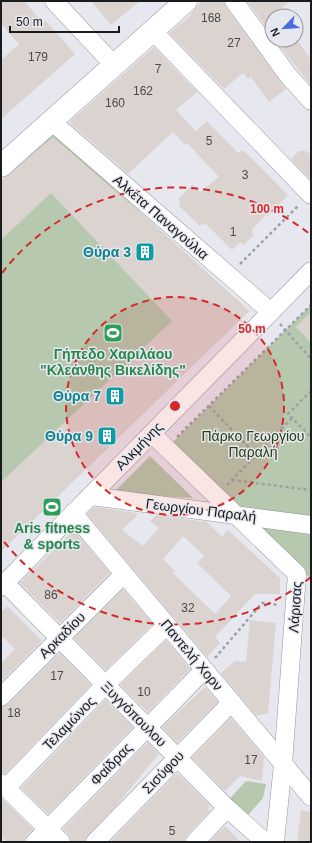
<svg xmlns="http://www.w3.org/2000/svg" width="312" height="843" viewBox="0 0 312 843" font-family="Arial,sans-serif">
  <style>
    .green { fill: #b6c8ad }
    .building { fill: #dbd3d0; fill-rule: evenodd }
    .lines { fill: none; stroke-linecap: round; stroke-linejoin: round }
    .minor-casing { stroke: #94959c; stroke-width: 19 }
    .major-casing { stroke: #94959c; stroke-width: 23 }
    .path { stroke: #9fa0a5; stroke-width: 2.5; stroke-dasharray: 3 3; stroke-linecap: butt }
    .minor { stroke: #fff; stroke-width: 18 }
    .major { stroke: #fff; stroke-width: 22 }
    .ring { fill: none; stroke: #d62828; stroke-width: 2; stroke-dasharray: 7 5 }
    .labels { text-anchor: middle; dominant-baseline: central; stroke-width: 3; stroke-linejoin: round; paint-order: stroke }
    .number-label { font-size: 12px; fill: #4a494a }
    .street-label { font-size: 14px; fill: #1a1b1d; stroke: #e7e8ef }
    .culture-label { font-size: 14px; font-weight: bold; fill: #0d838f; stroke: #e7e8ef; text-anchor: end }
    .leisure-label { font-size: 14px; font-weight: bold; fill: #27864d; stroke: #e7e8ef }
    .park-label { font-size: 14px; fill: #243f12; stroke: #e7e8ef }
    .centre { fill: #d62828; stroke: #e7e8ef; stroke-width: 2 }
    .ring-label { font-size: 12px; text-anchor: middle; font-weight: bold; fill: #d62828; stroke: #e7e8ef; stroke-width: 3; stroke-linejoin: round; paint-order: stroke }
  </style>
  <rect width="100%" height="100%" fill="#e7e8ef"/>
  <g class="green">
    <path d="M54,134L249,311L1,551V181Z"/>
    <path d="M311,305V579L171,444Z"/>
    <path d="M150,456L193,498L112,494Z"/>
    <path d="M246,781L266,784L263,798L243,821L225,804Z"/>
  </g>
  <g class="building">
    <path d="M1,1H24L43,23L46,21L75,54L1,119V60L19,44L1,24Z"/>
    <path d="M91,1H140L111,25Z"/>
    <path d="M201,1H224L226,7L286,89L269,102L251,77L248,79L243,73L224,89L169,33L189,17Z"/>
    <path d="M247,1H290L278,11L281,16H272V35Z"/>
    <path d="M275,40H297L311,60V85Z"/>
    <path d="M154,47L197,92L176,110L196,131L207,121L238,153L243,150L288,195L268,216L266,215L252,229V232L254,235L243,245L240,242L232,250L206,224L199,225L180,207L179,198L192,185L200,192L219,177L187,143L185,145L173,132L128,174L69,122Z"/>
    <path d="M53,137L152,223L249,311L1,551V482L172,321L51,193L1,240V181Z"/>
    <path d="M299,151H306L311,155V180L291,159Z"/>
    <path d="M311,312V343L296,327Z"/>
    <path d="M94,507L137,513L136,517L122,530L143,546L159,528L150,521L156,515L207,522L222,537L228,530L280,578V594H255L215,637L220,643L207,657L87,514ZM183,536L204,556L197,563L231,596L215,614L173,573L175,571L163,559Z"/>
    <path d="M74,530L110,573L60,623L20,583Z"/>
    <path d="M123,589L153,624L106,670L74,638Z"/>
    <path d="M7,606L42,641L1,682V663L15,649L1,635V612Z"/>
    <path d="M250,620L276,623L268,713L256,716L221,673L235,661L246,662Z"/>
    <path d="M166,640L190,669L148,712L120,685Z"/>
    <path d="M60,653L91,685L5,774L1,773V707L8,704Z"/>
    <path d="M205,687L218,702L177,743L162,727Z"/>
    <path d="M105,700L133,727L48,814L21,788Z"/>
    <path d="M231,718L264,757L262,781L240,776L225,791L192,758Z"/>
    <path d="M148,742L159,754L114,808L88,835L85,842H71L69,835L63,829Z"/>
    <path d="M177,773L210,806L208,809L210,811L187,835L185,842H110Z"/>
    <path d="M1,798L33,829L27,835L25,842H7L1,836Z"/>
    <path d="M301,810L311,812V842H297Z"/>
    <path d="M225,826L241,842H209Z"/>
  </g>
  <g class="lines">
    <defs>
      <g id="minor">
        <path d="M54,1L114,65"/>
        <path d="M234,1L287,74L311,101"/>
        <path d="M153,31L311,195"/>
        <path d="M51,121L271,312"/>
        <path d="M152,434L297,574L283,764L275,842"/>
        <path d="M91,496L311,525"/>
        <path d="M73,513L311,797"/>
        <path d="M5,583L227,808L265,842"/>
        <path d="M1,587L311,271"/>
        <path d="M1,697L124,574"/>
        <path d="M1,783L61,842"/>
        <path d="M6,788L105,685L167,625"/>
        <path d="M35,842L204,670"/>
        <path d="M95,842L232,702"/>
        <path d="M195,842L227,808"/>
      </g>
      <path id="major" d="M1,166L186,1"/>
    </defs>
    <use href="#minor" class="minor-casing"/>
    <use href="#major" class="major-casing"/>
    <g class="path">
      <path d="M240,264L299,205"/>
      <path d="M280,324L311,359"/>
      <path d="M311,391L288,414L311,437"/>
      <path d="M209,406L256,455"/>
      <path d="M177,437L311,305"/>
      <path d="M232,480L311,490"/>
      <path d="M227,485L292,418"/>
      <path d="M215,658L262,603L279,605"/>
    </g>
    <use href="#minor" class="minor"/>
    <use href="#major" class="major"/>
  </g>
  <circle cx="175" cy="406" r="109" fill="#d62828" fill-opacity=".12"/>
  <g class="ring">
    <circle cx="175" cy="406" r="109"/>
    <path d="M311 577A218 218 0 0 1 2 539M2 273A218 218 0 0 1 311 235"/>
  </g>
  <defs>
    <symbol id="building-square" viewBox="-11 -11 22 22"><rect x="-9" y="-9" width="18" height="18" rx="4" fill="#0f9aa8" stroke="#e7e8ef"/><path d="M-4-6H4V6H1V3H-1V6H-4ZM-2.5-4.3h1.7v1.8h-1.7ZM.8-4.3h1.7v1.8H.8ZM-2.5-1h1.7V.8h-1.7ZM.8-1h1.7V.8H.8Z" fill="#fff"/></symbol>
    <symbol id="stadium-square" viewBox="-11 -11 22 22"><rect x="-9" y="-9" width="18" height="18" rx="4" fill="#2e9e5b" stroke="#e7e8ef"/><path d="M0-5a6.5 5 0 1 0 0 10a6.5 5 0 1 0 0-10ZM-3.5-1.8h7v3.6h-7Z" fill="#fff"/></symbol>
  </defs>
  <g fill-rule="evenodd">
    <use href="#building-square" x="134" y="241" width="22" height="22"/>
    <use href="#stadium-square" x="102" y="322" width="22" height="22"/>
    <use href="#building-square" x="104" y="385" width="22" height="22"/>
    <use href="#building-square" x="96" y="425" width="22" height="22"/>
    <use href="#stadium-square" x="41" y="496" width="22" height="22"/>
  </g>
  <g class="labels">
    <g class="number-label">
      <text x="211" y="18">168</text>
      <text x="234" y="43">27</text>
      <text x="38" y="57">179</text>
      <text x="158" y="69">7</text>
      <text x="143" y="91">162</text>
      <text x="115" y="103">160</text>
      <text x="209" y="141">5</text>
      <text x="245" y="175">3</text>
      <text x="233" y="232">1</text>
      <text x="51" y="595">86</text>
      <text x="188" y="608">32</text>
      <text x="57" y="676">17</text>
      <text x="144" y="692">10</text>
      <text x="14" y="713">18</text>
      <text x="251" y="760">17</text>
      <text x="172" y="831">5</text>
    </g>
    <g class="street-label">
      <text transform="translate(161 217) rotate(41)">Αλκέτα Παναγούλια</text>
      <text transform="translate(139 446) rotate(-46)">Αλκμήνης</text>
      <text transform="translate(201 510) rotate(7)">Γεωργίου Παραλή</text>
      <text transform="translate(295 607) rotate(-86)">Λάρισας</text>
      <text transform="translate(62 635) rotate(-45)">Αρκαδίου</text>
      <text transform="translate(192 655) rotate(50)">Παντελή Χορν</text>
      <text transform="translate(134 714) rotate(45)">Ξυγγόπουλου</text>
      <text transform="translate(69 723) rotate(-46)">Τελαμώνος</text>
      <text transform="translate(111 764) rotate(-46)">Φαίδρας</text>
      <text transform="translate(163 772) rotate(-46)">Σισύφου</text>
    </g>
    <g class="culture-label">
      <text x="131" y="252">Θύρα 3</text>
      <text x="101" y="396">Θύρα 7</text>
      <text x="93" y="436">Θύρα 9</text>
    </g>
    <g class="leisure-label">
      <text x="113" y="354">Γήπεδο Χαριλάου<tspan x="113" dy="16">"Κλεάνθης Βικελίδης"</tspan></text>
      <text x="52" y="528">Aris fitness<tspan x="52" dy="16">&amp; sports</tspan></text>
    </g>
    <g class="park-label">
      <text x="253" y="436">Πάρκο Γεωργίου<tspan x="253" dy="16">Παραλή</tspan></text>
    </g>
  </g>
  <circle cx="175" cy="406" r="6" class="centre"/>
  <g class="ring-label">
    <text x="267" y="213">100 m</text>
    <text x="252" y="333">50 m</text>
  </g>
  <rect width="312" height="843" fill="none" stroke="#1a1b1d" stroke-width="4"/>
  <g transform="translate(284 28) rotate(245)"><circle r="19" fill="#e7e8ef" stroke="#95969b"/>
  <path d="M0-3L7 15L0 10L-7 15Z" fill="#496ee1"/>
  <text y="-6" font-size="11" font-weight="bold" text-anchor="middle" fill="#1a1b1d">N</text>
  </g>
  <path d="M10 26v6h109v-6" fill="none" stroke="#1a1b1d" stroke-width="2"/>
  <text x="16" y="26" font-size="12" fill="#1a1b1d" stroke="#e7e8ef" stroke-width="3" paint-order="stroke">50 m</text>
</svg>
